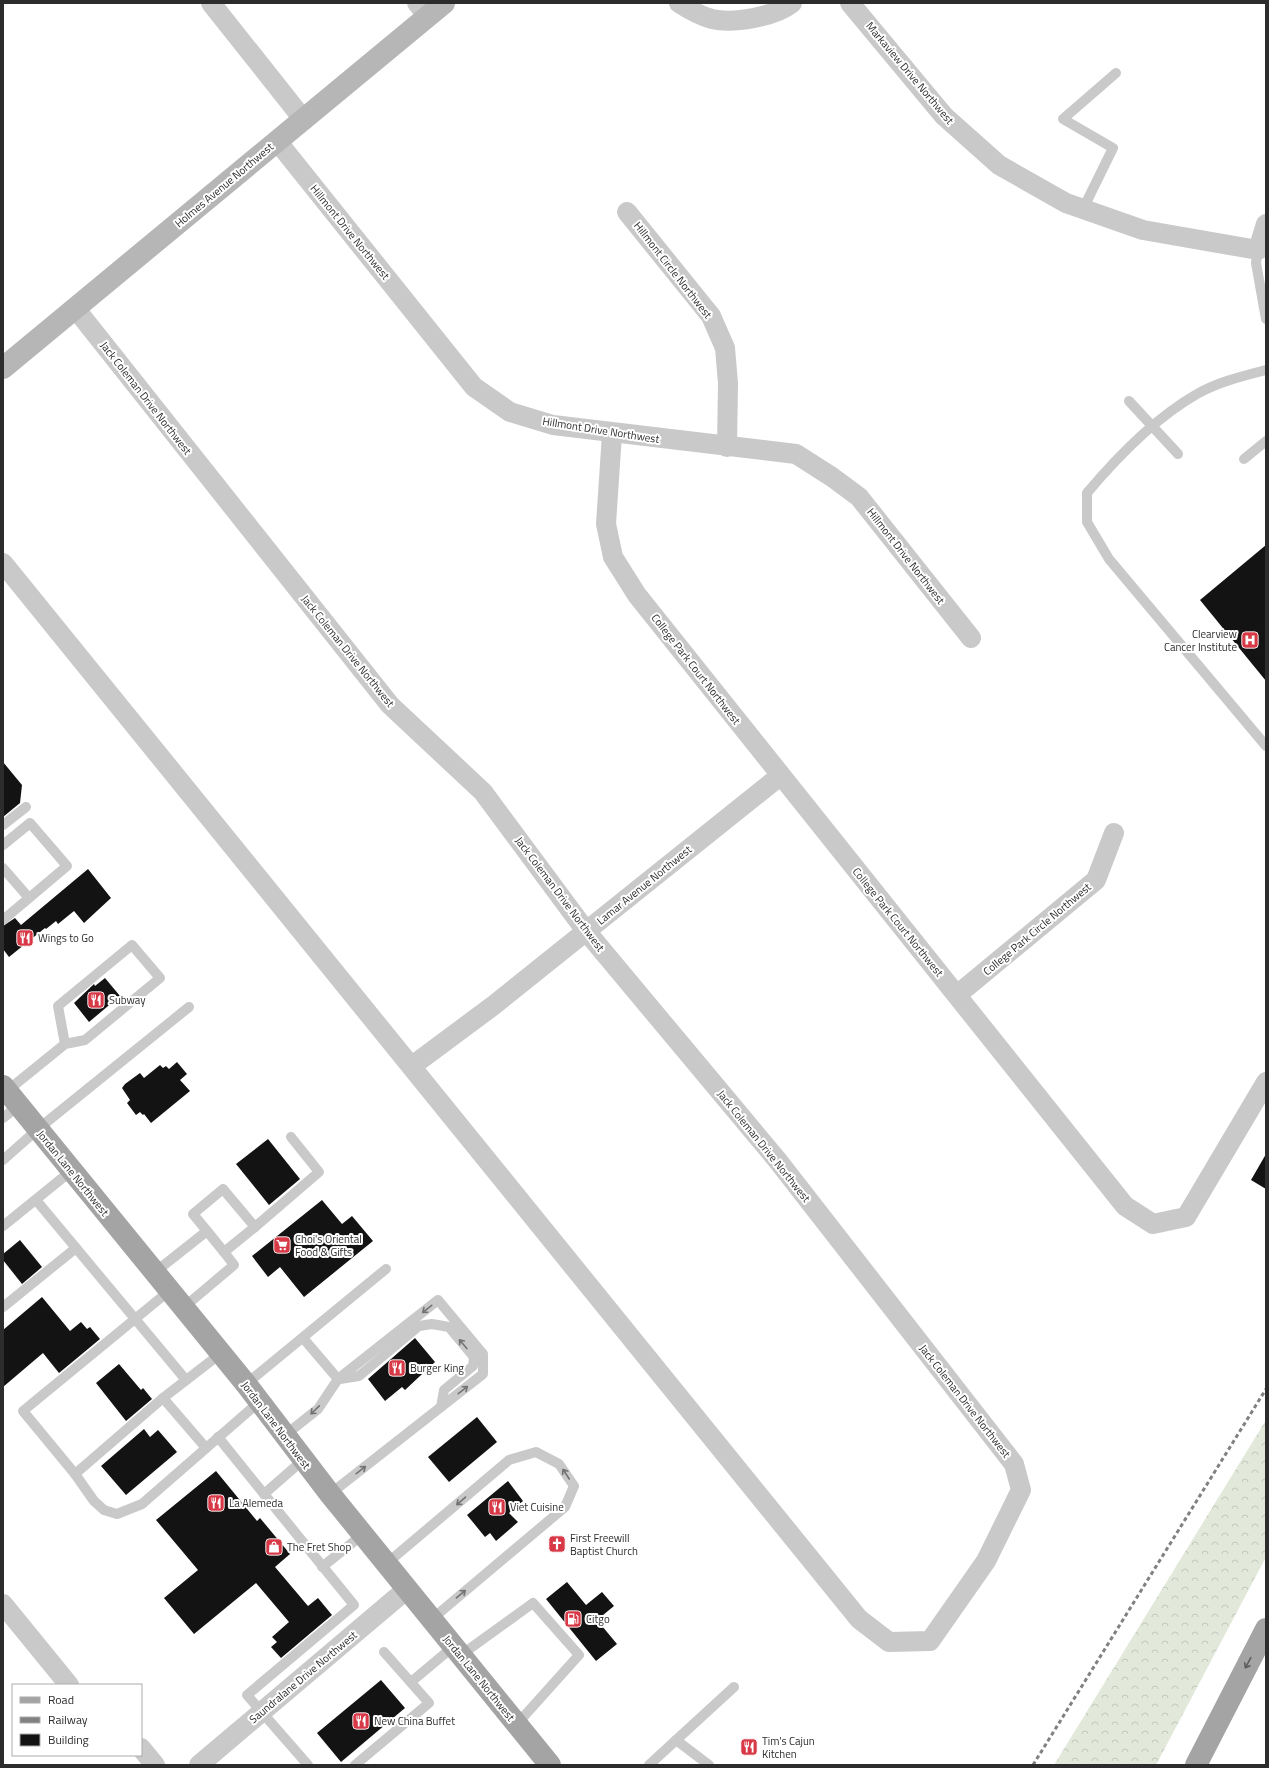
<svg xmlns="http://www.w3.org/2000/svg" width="1269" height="1768" viewBox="0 0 1269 1768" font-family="'Titillium Web',sans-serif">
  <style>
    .forest { fill: url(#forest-crowns) }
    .building { fill: #131313 }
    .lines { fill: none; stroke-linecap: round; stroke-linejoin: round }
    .lane { stroke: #c9c9c9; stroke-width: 10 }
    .street { stroke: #c9c9c9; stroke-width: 20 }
    .secondary { stroke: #b6b6b6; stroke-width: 22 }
    .primary { stroke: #a4a4a4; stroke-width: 22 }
    .rail { stroke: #818181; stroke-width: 3; stroke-dasharray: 4 3; stroke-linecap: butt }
    .oneway { stroke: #737373 }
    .oneway2 { stroke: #5c5c5c }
    .labels { text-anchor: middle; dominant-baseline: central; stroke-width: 4; stroke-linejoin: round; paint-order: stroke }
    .street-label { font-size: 11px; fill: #2c2c2c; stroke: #fff }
    .poi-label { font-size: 11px; fill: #2c2c2c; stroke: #fff; text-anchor: start }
  </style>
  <defs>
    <pattern id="forest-crowns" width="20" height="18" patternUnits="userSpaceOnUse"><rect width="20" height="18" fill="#e2e9da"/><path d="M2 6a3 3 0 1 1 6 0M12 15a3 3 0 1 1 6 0" fill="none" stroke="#c2c8bb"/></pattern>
  </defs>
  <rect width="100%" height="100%" fill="#fff"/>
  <path class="forest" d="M1266,1420V1557L1156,1765H1054Z"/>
  <g class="building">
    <path d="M1266,545V681L1200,600Z"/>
    <path d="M3,762L22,785L20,803L3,817Z"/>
    <path d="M88,869L111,898L84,923L74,911L58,924L56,921L46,929L45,928L9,957L3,949V926L15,918L21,925Z"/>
    <path d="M105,978L120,996L89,1022L74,1003L94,984L95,986Z"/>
    <path d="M177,1062L187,1074L180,1080L190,1091L151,1123L144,1114L143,1115L140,1112L136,1115L127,1103L130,1100L122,1088L125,1084L140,1073L144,1078L160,1065L163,1068L166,1066L169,1069Z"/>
    <path d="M268,1139L300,1179L269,1205L236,1164Z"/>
    <path d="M1266,1154V1189L1251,1180Z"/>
    <path d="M322,1200L342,1224L352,1216L373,1241L304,1297L280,1267L268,1277L252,1256Z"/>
    <path d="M20,1240L42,1267L22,1284L3,1260V1254Z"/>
    <path d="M42,1297L70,1331L81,1322L87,1329L90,1327L100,1339L59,1373L43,1353L3,1387V1330Z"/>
    <path d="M415,1338L435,1362L405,1390L402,1387L385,1401L368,1379Z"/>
    <path d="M119,1364L141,1390L143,1388L152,1399L126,1421L96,1383Z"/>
    <path d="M477,1417L497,1442L449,1482L428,1457Z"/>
    <path d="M144,1429L150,1437L158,1430L177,1452L126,1495L101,1466Z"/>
    <path d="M216,1471L257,1521L260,1518L290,1554L275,1567L308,1606L318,1598L332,1615L281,1658L271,1647L277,1642L272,1637L289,1622L256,1583L194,1634L164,1598L198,1570L156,1520Z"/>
    <path d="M508,1481L523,1501L509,1513L518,1522L496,1541L490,1533L485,1537L467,1515Z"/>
    <path d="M567,1582L586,1605L602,1592L614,1606L597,1620L617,1644L596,1661L546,1599Z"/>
    <path d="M381,1680L405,1708L341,1762L317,1733Z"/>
  </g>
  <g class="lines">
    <g class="lane">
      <path d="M1083,209L1113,148L1063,119L1116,73"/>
      <path d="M1258,250L1256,263L1266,319"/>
      <path d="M1266,370C1243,376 1218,382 1197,394C1155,418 1118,456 1087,493V522L1109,559L1266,746"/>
      <path d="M1129,401L1178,454"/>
      <path d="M1244,459L1266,441"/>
      <path d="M3,825L26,807"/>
      <path d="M3,845L30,823L67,866L3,920"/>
      <path d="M3,868L29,898"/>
      <path d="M7,1091L65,1044L85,1040L160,978L132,945L58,1006L65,1044"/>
      <path d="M3,1118L19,1105"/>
      <path d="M3,1160L38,1129L189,1007"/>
      <path d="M36,1200L186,1380"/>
      <path d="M3,1226L71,1171"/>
      <path d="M207,1231L224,1252"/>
      <path d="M154,1273L207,1231L193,1214L223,1189L255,1227L319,1172L291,1137"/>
      <path d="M3,1307L76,1248"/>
      <path d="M183,1308L234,1265L224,1252L255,1227"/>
      <path d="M303,1338L338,1379"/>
      <path d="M220,1354L163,1398L75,1474L94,1501L104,1510L117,1514L142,1504L259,1402"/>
      <path d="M340,1379L359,1376L419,1326L432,1324L449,1327L474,1357L473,1366L444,1390L441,1407"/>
      <path d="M246,1384L386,1269"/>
      <path d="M163,1398L206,1448"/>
      <path d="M284,1436L318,1409L338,1379L438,1300L483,1354V1374L330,1494"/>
      <path d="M218,1437L264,1494"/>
      <path d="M303,1460L264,1494L354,1605L247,1695L308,1765"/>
      <path d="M75,1474L23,1411L169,1291"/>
      <path d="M386,1564L509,1460L536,1452L559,1464L574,1486L565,1507L432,1619"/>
      <path d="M322,1567L362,1535"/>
      <path d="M461,1655L533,1603L579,1655L517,1724"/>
      <path d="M411,1682L454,1646"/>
      <path d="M676,1740L709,1765"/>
      <path d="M355,1765L429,1703L384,1652"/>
      <path d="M649,1765L734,1687"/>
    </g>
    <g class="street">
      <path d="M211,3L303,119"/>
      <path d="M417,3L428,16"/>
      <path d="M679,3C688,9 701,16 712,19C733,24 774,17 792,3"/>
      <path d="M850,3L944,116L999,165L1066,203L1143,230L1258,250L1266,224"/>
      <path d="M277,141L474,387L510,412L553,425L796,454L832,477L859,497L971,638"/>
      <path d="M627,212L711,316L725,348L728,383L727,447"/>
      <path d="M612,434L606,524L613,557L637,595L1125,1206L1153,1224L1186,1217L1266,1082"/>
      <path d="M3,563L859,1619L889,1642L930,1641L986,1561L1021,1490L1014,1464L778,1161L586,931L483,792L390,705L75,308"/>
      <path d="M957,995L1096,880L1114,833"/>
      <path d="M412,1066L494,1005L780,776"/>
      <path d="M3,1604L69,1685"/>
      <path d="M141,1748L155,1765"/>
      <path d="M199,1765L407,1589"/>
    </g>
    <path class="secondary" d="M3,368L444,3"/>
    <g class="primary">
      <path d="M3,1086L246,1384L330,1494L550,1765"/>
      <path d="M1196,1765L1266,1629"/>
    </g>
    <path class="rail" d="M1033,1765L1266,1389"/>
  </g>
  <defs><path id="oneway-shaft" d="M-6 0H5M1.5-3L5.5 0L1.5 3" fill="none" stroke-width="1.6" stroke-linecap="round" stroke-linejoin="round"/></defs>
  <g class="oneway">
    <use href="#oneway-shaft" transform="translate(427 1309) rotate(142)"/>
    <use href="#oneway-shaft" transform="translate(463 1344) rotate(-130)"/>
    <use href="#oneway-shaft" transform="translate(463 1390) rotate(-38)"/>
    <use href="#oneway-shaft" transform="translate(315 1410) rotate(136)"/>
    <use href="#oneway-shaft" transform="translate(361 1470) rotate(-38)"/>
    <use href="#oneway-shaft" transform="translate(566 1474) rotate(-123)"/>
    <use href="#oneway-shaft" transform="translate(461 1501) rotate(139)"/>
    <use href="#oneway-shaft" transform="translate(461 1594) rotate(-40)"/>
  </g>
  <use class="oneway2" href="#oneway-shaft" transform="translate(1248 1663) rotate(118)"/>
  <defs>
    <symbol id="hospital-square" viewBox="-11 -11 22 22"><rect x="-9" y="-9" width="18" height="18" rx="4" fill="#d73947" stroke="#fff"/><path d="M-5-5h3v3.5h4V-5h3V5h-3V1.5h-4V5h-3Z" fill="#fff"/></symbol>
    <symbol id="restaurant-square" viewBox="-11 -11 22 22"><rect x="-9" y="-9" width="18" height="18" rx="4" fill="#d73947" stroke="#fff"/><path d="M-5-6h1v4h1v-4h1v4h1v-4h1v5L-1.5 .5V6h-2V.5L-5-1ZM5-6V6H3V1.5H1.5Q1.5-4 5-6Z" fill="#fff"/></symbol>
    <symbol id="supermarket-square" viewBox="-11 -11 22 22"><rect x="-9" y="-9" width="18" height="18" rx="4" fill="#d73947" stroke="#fff"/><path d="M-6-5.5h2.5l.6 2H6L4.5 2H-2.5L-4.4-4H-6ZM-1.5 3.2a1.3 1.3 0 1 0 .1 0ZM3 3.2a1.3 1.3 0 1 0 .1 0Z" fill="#fff"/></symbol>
    <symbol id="church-square" viewBox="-11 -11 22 22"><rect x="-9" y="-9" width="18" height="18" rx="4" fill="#d73947" stroke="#fff"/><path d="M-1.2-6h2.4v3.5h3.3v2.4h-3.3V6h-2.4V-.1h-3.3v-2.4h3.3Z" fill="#fff"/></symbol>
    <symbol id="shop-square" viewBox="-11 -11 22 22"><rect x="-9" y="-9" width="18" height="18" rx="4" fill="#d73947" stroke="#fff"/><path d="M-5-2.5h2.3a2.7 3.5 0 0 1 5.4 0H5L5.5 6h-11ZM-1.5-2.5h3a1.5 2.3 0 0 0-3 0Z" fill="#fff"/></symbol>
    <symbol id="fuel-square" viewBox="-11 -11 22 22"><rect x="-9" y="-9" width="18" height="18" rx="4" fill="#d73947" stroke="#fff"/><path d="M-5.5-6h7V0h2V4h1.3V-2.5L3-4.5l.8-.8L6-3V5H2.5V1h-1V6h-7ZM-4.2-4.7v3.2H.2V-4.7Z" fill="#fff"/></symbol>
  </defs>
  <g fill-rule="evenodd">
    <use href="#hospital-square" x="1240" y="630" width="20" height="20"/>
    <use href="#restaurant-square" x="15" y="928" width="20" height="20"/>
    <use href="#restaurant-square" x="86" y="990" width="20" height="20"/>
    <use href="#supermarket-square" x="272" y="1235" width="20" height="20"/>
    <use href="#restaurant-square" x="387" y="1358" width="20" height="20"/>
    <use href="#restaurant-square" x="206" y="1493" width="20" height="20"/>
    <use href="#restaurant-square" x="487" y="1497" width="20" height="20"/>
    <use href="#church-square" x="547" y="1534" width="20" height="20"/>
    <use href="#shop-square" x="264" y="1537" width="20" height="20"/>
    <use href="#fuel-square" x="563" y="1609" width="20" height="20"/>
    <use href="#restaurant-square" x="351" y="1711" width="20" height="20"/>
    <use href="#restaurant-square" x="739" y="1737" width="20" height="20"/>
  </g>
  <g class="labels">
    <g class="street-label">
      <text transform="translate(910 73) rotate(50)">Markaview Drive Northwest</text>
      <text transform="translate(224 185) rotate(-40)">Holmes Avenue Northwest</text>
      <text transform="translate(350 232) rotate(51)">Hillmont Drive Northwest</text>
      <text transform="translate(673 270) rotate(52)">Hillmont Circle Northwest</text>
      <text transform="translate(146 398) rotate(52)">Jack Coleman Drive Northwest</text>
      <text transform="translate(601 430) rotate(9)">Hillmont Drive Northwest</text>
      <text transform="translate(906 556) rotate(52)">Hillmont Drive Northwest</text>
      <text transform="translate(348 651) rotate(51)">Jack Coleman Drive Northwest</text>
      <text transform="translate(696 669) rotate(52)">College Park Court Northwest</text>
      <text transform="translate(644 885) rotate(-39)">Lamar Avenue Northwest</text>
      <text transform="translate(560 894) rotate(53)">Jack Coleman Drive Northwest</text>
      <text transform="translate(898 922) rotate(51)">College Park Court Northwest</text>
      <text transform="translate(1037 929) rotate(-40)">College Park Circle Northwest</text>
      <text transform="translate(764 1146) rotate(51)">Jack Coleman Drive Northwest</text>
      <text transform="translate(73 1173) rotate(51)">Jordan Lane Northwest</text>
      <text transform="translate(965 1401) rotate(52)">Jack Coleman Drive Northwest</text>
      <text transform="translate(276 1425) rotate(53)">Jordan Lane Northwest</text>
      <text transform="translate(303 1677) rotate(-40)">Saundralane Drive Northwest</text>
      <text transform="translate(479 1678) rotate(51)">Jordan Lane Northwest</text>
    </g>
    <g class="poi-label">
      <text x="1237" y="634" text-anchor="end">Clearview<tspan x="1237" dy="13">Cancer Institute</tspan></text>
      <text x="38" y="938">Wings to Go</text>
      <text x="109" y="1000">Subway</text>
      <text x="295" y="1239">Choi's Oriental<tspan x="295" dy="13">Food &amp; Gifts</tspan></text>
      <text x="410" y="1368">Burger King</text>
      <text x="229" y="1503">La Alemeda</text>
      <text x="510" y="1507">Viet Cuisine</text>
      <text x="570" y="1538">First Freewill<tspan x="570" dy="13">Baptist Church</tspan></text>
      <text x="287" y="1547">The Fret Shop</text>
      <text x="586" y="1619">Citgo</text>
      <text x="374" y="1721">New China Buffet</text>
      <text x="762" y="1741">Tim's Cajun<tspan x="762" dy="13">Kitchen</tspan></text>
    </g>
  </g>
  <rect width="1269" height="1768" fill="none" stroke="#2c2c2c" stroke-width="8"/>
  <rect x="12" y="1684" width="130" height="72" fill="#ffffff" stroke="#ababab"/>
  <rect x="20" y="1697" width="20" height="6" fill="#a4a4a4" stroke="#ababab"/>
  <text x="48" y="1704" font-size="12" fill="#2c2c2c">Road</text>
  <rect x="20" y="1717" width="20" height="6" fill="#818181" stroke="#ababab"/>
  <text x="48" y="1724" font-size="12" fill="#2c2c2c">Railway</text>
  <rect x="20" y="1734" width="20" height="12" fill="#131313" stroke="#ababab"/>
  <text x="48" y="1744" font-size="12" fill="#2c2c2c">Building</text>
</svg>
